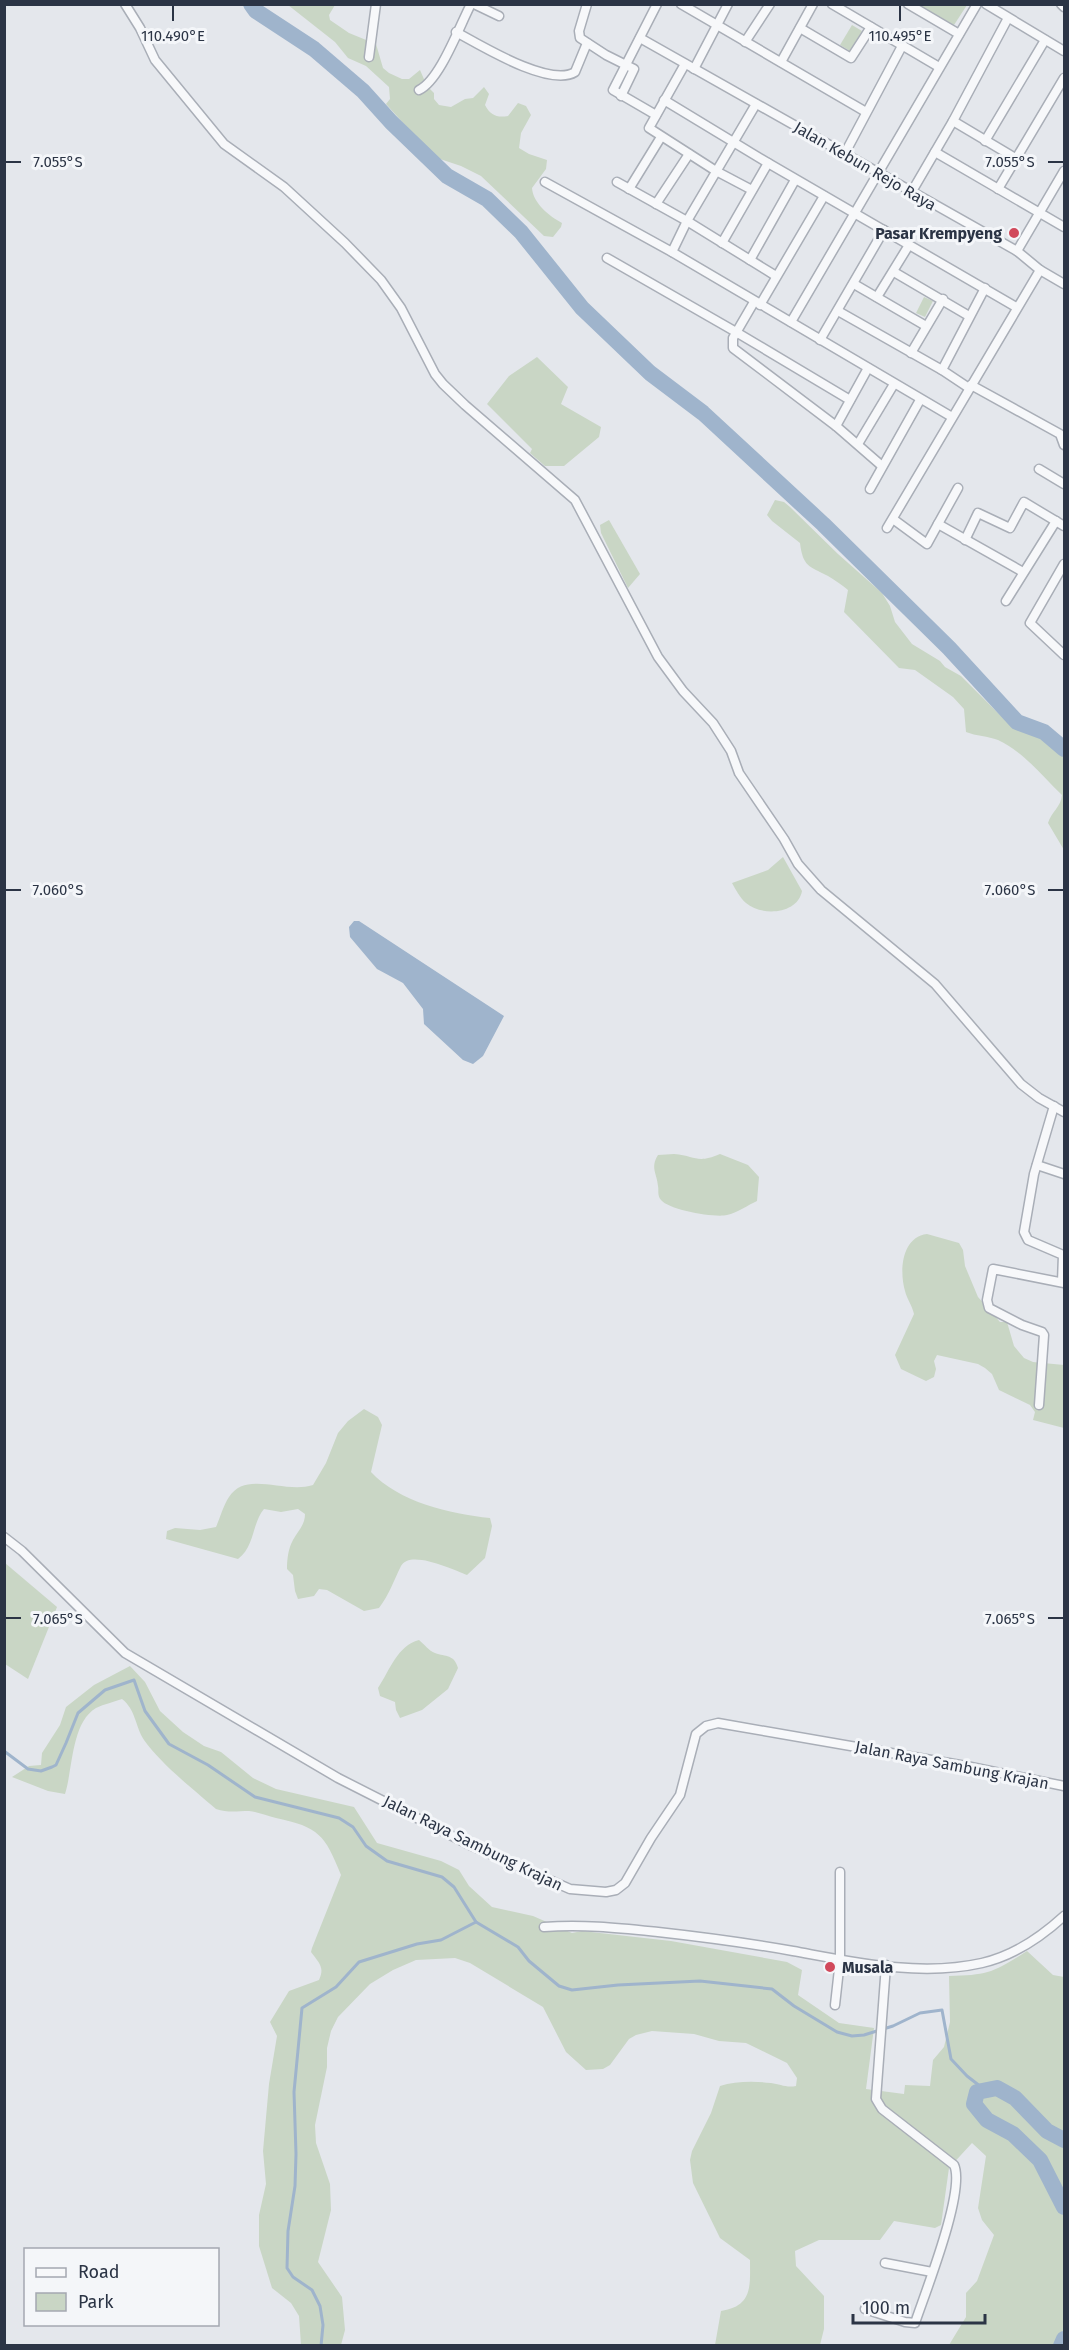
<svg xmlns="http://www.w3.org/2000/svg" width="1069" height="2350" viewBox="0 0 1069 2350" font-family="'Fira Sans',sans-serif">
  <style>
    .green { fill: #c9d6c5 }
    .water { fill: #9fb4cc }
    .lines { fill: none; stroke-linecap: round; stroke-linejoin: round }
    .stream { stroke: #9fb4cc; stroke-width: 3 }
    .river { stroke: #9fb4cc; stroke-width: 16 }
    .minor-casing { stroke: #a9aeb7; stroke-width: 11 }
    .minor { stroke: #f7f8fa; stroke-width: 8 }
    .ticks { fill: none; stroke: #2b3445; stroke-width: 2 }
    .poi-dot { fill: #d1495b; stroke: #f4f6f9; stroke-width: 2 }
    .labels { text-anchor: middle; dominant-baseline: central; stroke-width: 6; stroke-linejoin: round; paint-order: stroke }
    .street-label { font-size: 16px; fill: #2b3445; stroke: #f4f6f9 }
    .poi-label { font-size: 16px; font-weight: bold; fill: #2b3445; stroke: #f4f6f9; text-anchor: end }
    .ticks-label { font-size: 15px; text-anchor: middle; fill: #2b3445; stroke: #f4f6f9; stroke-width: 6; stroke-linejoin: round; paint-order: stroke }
  </style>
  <rect width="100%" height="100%" fill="#e4e7ec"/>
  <g class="green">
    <path d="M288,5H335L329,15L330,20L349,33L376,44L383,68L389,73L402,79H409L420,70L427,86L434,93V99L439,105L451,107L465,99L473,98L484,87L489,94L485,105C490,115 497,118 508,116L518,103L526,106L531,115L521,133L519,148L529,154L547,160L546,169L532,188C533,203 549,216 562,223L561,227L553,237L544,236L481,176L461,166L434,157L386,104L390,99L389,87L366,66L348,58L335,42Z"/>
    <path d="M919,5H967L954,25Z"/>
    <path d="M852,25L862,31L850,51L840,45Z"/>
    <path d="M924,297L933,301L925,317L916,313Z"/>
    <path d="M537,357L568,387L561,404L601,427L599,437L564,466H545L530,453L532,449L487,404L509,376Z"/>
    <path d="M775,500L784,502L790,507L838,554L882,593L890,606L895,622L912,644L940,661L945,667L961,676L1000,715L1032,731L1064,754V850L1048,823C1051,812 1061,807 1062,795C1041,775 1025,753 998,740C988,736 976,736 966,732L964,709L953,697L915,670L899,668L844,612L848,590C842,585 835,580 828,576C809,566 803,567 800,543L772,521L767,515Z"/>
    <path d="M609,520L640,574L628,588L601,533L600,525Z"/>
    <path d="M783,857L802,891C798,914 762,917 746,903C740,898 736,890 732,883L768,870Z"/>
    <path d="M674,1154C696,1156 697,1164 720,1154L748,1165L759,1177L757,1201C748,1205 737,1213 727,1215C715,1218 669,1210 661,1200C657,1195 659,1191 658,1186C657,1173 650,1168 658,1155Z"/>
    <path d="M927,1234L959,1243L963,1250L965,1266L978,1297L1000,1322H1007L1014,1346L1024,1358L1033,1362L1064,1365V1428L1033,1420L1035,1412L1030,1405L999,1390L992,1374L985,1368L978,1364L937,1355L934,1361L936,1369L934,1377L926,1381L901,1369L895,1355L914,1314C912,1305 907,1299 905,1291C899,1270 902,1237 927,1234Z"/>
    <path d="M364,1409L378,1417L382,1425L371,1472C399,1502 450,1514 490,1518L492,1526L485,1558L467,1575C454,1570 410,1549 401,1566C394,1580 389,1595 379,1608L364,1611L327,1590L319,1589L314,1596L298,1599L295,1591L293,1575L287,1569C287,1560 288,1549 293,1540C298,1531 305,1525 305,1514L298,1509L281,1512L264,1509C252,1523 255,1546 238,1559L166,1539L167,1531L175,1528L200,1530L216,1527C220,1518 223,1506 229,1497C246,1470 284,1494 313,1485L326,1463L338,1433L348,1421Z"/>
    <path d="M5,1563L57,1607L28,1679L5,1664Z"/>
    <path d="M419,1640C424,1644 429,1651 435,1653C446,1657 454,1654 458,1668L448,1689L422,1710L400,1718L396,1710L395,1702L380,1696L378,1688C390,1670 397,1646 419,1640Z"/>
    <path d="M130,1666L145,1682L160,1711L183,1732L204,1746L221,1752L253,1778L276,1789L354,1807L377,1843L441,1861L459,1870L469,1886L492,1907L533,1916L572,1933L582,1931L671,1941L787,1962L802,1970L798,1995L839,2023L874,2028L866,2089L904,2094L905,2085L930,2086L933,2060L944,2047L950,2022L949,1976C989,1975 994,1972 1027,1951L1053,1975L1064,1977V2345H949L966,2317V2293L977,2281L994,2235L982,2220L978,2208L986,2156L972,2143L949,2168L941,2225L935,2228L894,2221L880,2240H819L795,2251L796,2266L824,2296V2329L820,2345H715L721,2311C753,2306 750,2286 750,2260L720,2238L693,2183L690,2160L692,2151L711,2113L720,2086C735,2081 755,2081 771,2083C780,2084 786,2088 796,2086L797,2078L787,2063L746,2043L719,2041L694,2034L652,2031L636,2035L629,2039L610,2065L603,2069L586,2070L566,2052L543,2007L470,1963L455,1958L416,1960L393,1970L370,1984L338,2017L331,2031L327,2048V2067L315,2125L316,2143L330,2184L331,2210L318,2262L342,2297L345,2330L341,2345H301L299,2316L291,2303L272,2288L259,2246V2215L266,2184L263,2151L269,2084L277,2036L270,2022L289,1991L319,1980C325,1967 319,1963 311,1952L312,1948L341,1875C325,1835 319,1827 276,1818C267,1816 258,1812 249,1811C237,1811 228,1813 216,1809C194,1790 161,1764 144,1740C135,1726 136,1710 122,1699C114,1702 104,1704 96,1708C71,1723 73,1769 65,1794L48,1791L12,1777L29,1766L41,1765L42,1753L60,1725L66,1707L94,1685Z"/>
  </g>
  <path class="water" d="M354,921H359L504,1016L483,1056L473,1064L463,1060L424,1024L423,1009L403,983L377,969L350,937L349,927Z"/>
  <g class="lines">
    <g class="stream">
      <path d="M4,1751L28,1769L41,1771L52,1767L56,1765L66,1743L78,1713L105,1690L134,1680L145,1711L169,1744L208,1765L255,1797L339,1818L353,1827L366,1846L387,1861L442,1877L454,1887L476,1922"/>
      <path d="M321,2346L323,2325L320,2306L312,2290L293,2277L287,2268L288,2231L295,2186L296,2154L294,2092L302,2008L336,1987L359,1962L417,1944L441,1940L476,1922L518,1947L529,1961L559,1986L572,1990L618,1985L700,1981L772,1989L794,2006L837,2032L852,2036L864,2035L893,2026L920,2013L942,2010L951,2059L967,2076L985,2090"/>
    </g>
    <g class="river">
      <path d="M251,4L256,11L314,49L363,91L391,122L447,176L487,199L521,232L582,308L650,373L703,413L823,524L949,648L1017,722L1044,732L1064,749"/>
      <path d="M1064,2140L1047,2131L1015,2098L997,2088L977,2092L974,2104L987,2120L1013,2134L1040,2160L1064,2207"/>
      <path d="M1061,2346L1064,2339"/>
    </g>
    <defs>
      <g id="minor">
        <path d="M125,4L140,28L155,60L224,144L284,187L345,243L381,280L401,308L435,374L443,384L465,405L575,500L658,657L683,691L713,723L731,751L739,773L784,839L798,864L821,890L935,984L1021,1084L1039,1098L1064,1112"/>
        <path d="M474,4L499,16"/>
        <path d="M587,4L579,31L580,38L606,55L634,69L621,96"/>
        <path d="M681,4L866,112"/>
        <path d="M832,4L939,67"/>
        <path d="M908,4L959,34"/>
        <path d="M986,4L1064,51"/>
        <path d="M1061,4L1064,7"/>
        <path d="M800,28L851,58L871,27"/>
        <path d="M456,32C480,45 550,88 575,72L587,43"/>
        <path d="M640,38L1017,251L1040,270L1064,284"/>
        <path d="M745,42L770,4"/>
        <path d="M369,57L376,4"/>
        <path d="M781,62L813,4"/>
        <path d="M685,64L649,128L716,171L752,190"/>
        <path d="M694,69L728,4"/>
        <path d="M419,90C440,80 459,27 471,4"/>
        <path d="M664,100L768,163L1016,307"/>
        <path d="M656,115L613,90L657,4"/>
        <path d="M953,121L1017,159"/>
        <path d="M985,141L1045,40"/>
        <path d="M935,152L1064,227"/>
        <path d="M844,155L902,46"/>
        <path d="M545,182L672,252L952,417"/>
        <path d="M617,182L687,221L776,276"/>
        <path d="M629,189L661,137"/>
        <path d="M998,189L1064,78"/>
        <path d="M911,193L953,121L1008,18"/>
        <path d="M656,204L689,154"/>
        <path d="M722,243L768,163"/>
        <path d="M1017,251L1064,171"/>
        <path d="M672,252L687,221L756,104"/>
        <path d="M607,258L736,332L850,400"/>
        <path d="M750,260L795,180"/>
        <path d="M894,272L969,316"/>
        <path d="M854,284L926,326"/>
        <path d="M877,297L909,245"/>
        <path d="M754,302L733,338V348L836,426"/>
        <path d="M760,305L824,196"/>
        <path d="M838,311L942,370L969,388"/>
        <path d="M791,322L977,4"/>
        <path d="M820,340L884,230"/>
        <path d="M911,353L943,299"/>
        <path d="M868,368L836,426L882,466"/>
        <path d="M942,370L985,288"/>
        <path d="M971,385L1060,434L1064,445"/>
        <path d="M858,444L894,384"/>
        <path d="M1039,469L1064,484"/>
        <path d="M958,488L938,524L1023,572"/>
        <path d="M870,489L920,400"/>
        <path d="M893,519L927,544L938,524"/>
        <path d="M887,528L1040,270"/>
        <path d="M965,540L978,513L1010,528L1024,502L1064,526"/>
        <path d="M1064,564L1030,623L1064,655"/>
        <path d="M1006,601L1056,521"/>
        <path d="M1054,1106L1034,1174L1024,1232L1028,1240L1063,1255L1062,1282"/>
        <path d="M1037,1165L1064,1174"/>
        <path d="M1039,1405L1044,1335L1042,1332L1022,1325L989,1308L987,1300L993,1269L1064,1283"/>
        <path d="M4,1537L22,1551L125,1653L338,1778L472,1846L570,1889L606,1892L616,1890L625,1883L651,1838L680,1795L696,1734L706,1726L718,1723L966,1766L1064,1786"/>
        <path d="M544,1927C583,1924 619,1928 658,1932C703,1937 748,1943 793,1951C854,1962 920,1977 982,1963C1013,1956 1041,1937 1064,1916"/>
        <path d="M835,2005L840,1960V1872"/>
        <path d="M885,2263L932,2272"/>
        <path d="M865,2309L905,2322L915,2323C925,2293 966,2190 954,2165L882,2109L876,2099L886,1965"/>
      </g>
    </defs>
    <use href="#minor" class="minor-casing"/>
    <use href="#minor" class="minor"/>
  </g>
  <path class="ticks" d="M173,6V21M900,6V21M6,162H21M1048,162H1063M6,890H21M1048,890H1063M6,1618H21M1048,1618H1063"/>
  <g class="poi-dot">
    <circle cx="1014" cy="233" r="6"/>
    <circle cx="830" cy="1967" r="6"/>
  </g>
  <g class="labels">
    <g class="street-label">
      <text transform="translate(865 166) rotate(30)">Jalan Kebun Rejo Raya</text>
      <text transform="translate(952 1765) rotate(11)">Jalan Raya Sambung Krajan</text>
      <text transform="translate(473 1843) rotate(26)">Jalan Raya Sambung Krajan</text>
    </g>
    <g class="poi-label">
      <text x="1002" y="233">Pasar Krempyeng</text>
      <text x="842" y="1967" text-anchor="start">Musala</text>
    </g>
  </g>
  <g class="ticks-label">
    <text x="173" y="41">110.490°E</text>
    <text x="900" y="41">110.495°E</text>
    <text x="58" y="167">7.055°S</text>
    <text x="1010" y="167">7.055°S</text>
    <text x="58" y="895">7.060°S</text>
    <text x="1010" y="895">7.060°S</text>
    <text x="58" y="1624">7.065°S</text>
    <text x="1010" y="1624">7.065°S</text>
  </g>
  <rect width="1069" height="2350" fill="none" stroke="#2b3445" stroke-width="12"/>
  <rect x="24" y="2248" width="195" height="78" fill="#f4f6f9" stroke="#a4a8b1" stroke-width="1.5"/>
  <rect x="36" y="2268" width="30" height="9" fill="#f7f8fa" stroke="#a4a8b1" stroke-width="1.5"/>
  <text x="78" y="2278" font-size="18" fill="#2b3445">Road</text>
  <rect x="36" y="2293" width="30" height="18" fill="#c9d6c5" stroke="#a4a8b1" stroke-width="1.5"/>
  <text x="78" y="2308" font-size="18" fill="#2b3445">Park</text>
  <path d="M853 2314v9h132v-9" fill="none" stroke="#2b3445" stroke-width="3"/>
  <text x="862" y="2314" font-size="18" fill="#2b3445" stroke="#f4f6f9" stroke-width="4.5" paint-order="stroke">100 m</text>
</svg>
